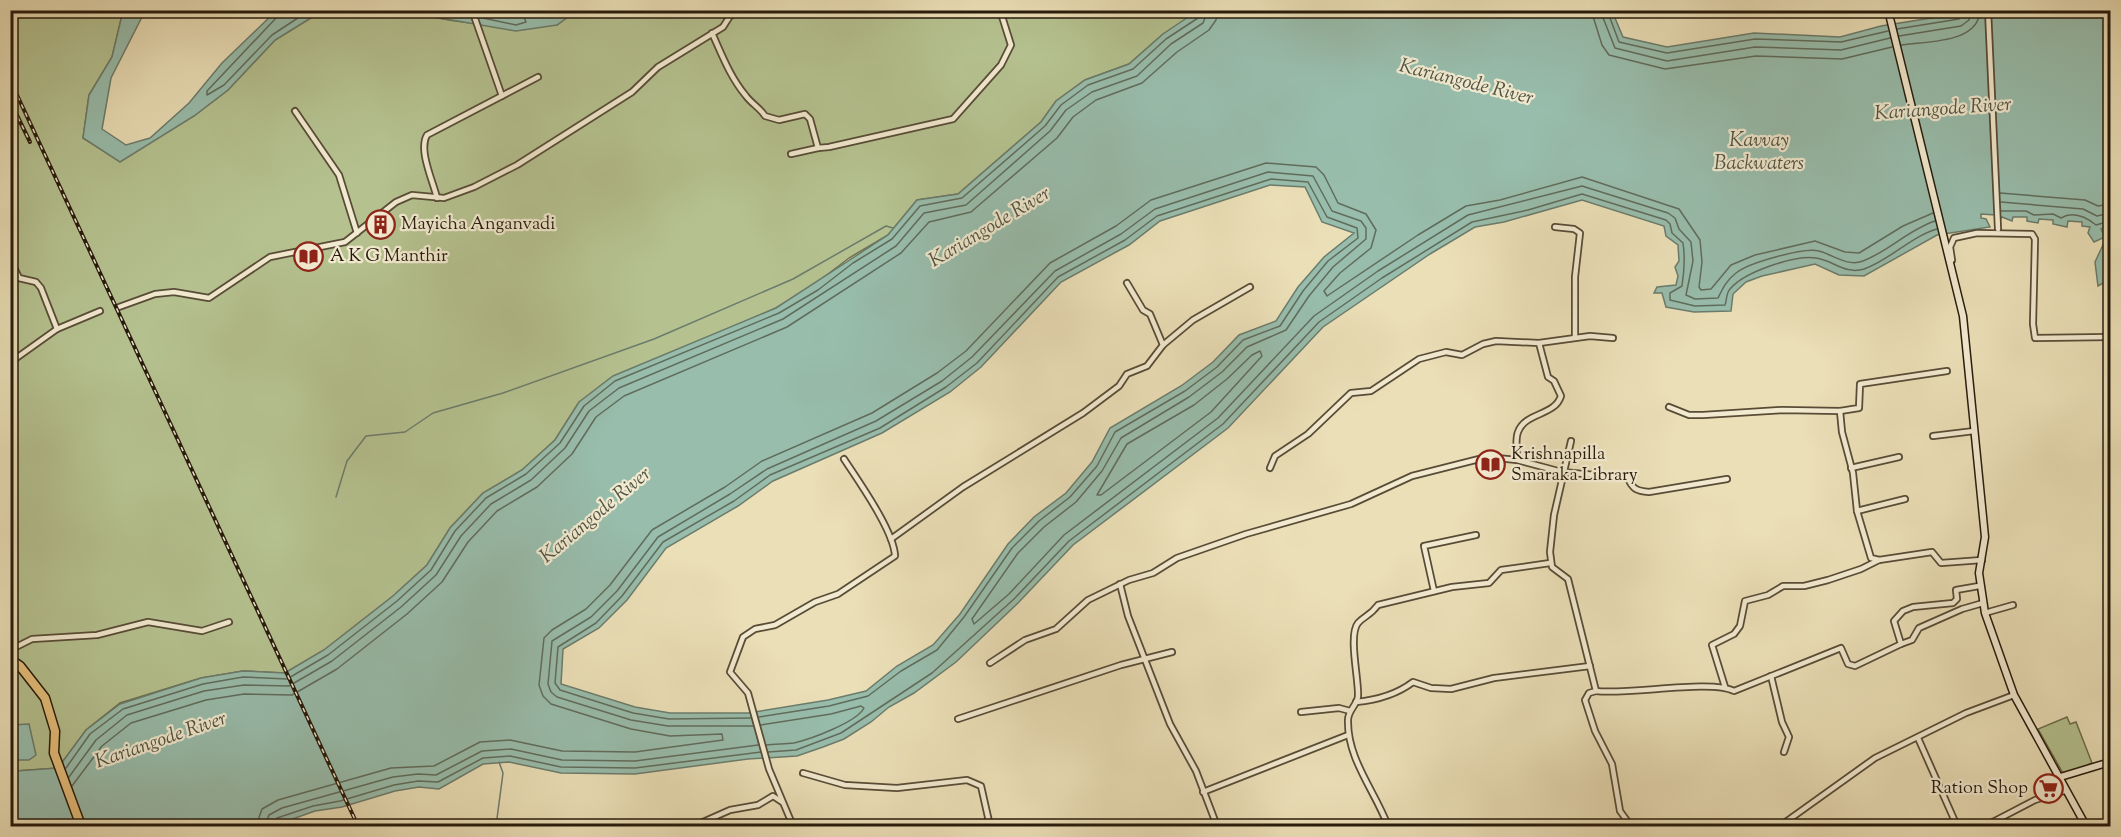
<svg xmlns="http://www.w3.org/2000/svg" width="2121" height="837" viewBox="0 0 2121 837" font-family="'Sorts Mill Goudy',serif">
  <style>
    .green { fill: #b5c290; stroke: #6e6e4e; stroke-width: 1.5 }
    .water { fill: #98bdac; stroke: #6b7c6c; stroke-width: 1.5; fill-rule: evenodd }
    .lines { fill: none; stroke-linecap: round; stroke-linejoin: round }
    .shore { stroke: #606c5c; stroke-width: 1.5 }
    .stream { stroke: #6b7c6c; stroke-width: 1.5 }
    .street-casing { stroke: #584c37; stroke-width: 8 }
    .secondary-casing { stroke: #271b0c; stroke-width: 9 }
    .highway-casing { stroke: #271b0c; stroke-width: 11 }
    .street { stroke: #f2ead0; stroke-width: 4.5 }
    .secondary { stroke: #f2ead0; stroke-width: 6 }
    .highway { stroke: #e6c07c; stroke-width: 8 }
    .rail-casing { stroke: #271b0c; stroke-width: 4 }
    .rail { stroke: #f2ead0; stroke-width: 1.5; stroke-dasharray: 4.5; stroke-linecap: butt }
    .labels { text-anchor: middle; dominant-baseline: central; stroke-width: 4.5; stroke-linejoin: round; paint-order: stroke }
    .poi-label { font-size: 18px; fill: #271b0c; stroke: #f2ead0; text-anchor: start }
    .water-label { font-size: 20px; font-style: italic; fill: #4f5444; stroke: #f2ead0 }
  </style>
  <rect width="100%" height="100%" fill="#ebdfb7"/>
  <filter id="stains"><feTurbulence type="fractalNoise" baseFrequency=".00333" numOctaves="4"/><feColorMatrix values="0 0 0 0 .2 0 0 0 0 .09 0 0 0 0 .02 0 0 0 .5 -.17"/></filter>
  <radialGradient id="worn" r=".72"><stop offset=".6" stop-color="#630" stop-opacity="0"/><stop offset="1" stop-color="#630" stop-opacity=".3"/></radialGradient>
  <g class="green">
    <path d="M576,10L1200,11L1163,34L1129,64L1085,80L1056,101L1041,122L958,194L917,200L888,235L849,258L815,284L776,308L653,361L579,402L555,440L522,470L483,493L450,528L427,565L393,596L324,650L285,673L243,671L201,678L120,703L86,730L58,768L16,771L10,766V11H123L112,57L89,95L83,138L120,161L194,116L228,90L275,40L322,11H417C455,28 515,23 557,25Z"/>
    <path d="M2067,717L2070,724L2076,722L2092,763L2064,775L2038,729Z"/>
  </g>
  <g class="water">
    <path d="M511,10C535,16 553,11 576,11L557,25L516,31L428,16L417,11Z"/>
    <path d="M123,11H145L111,78L102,129L126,145L150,138L189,103L222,63L276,11H322L275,40L228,90L194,116L120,162L83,138L89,95L112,57Z"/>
    <path d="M1197,11H1612L1623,37L1667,47L1754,33L1840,37L1881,26L1975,11H2110V226L2101,229L2105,237L2094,242L2088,233L2090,227L2082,226V222L2068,221L2067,227L2053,224V220L2039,219L2038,223L2027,221V217H2013L2012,221L2002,217L2000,220L1996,219V215L1981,214V218L1986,219L1990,227L1937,235L1864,276L1839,275L1815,264L1762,276L1746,282L1733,294L1731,311L1694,312L1666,307L1662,293H1654L1657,287L1676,285L1678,276L1675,267L1679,261L1678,245L1666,236L1664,226L1582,200L1504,222L1475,227L1430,254L1323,327L1228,428L1073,545L1018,603L956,662L914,693L889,707L871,722L844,739L823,747L797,756L748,759L635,774L561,773L509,762L483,764L439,789L419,787L395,791L342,807L315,811L273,826H11L10,766L16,771L58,768L86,730L120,704L201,678L243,671L285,673L324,650L393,596L427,565L450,528L483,493L522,470L555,440L579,402L613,376L776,308L888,235L917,200L958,194L1041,122L1056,101L1085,80L1129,64L1163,34ZM1270,185L1305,187L1322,222L1354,233L1324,257L1298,287L1276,321L1239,335L1213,362L1181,386L1110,428L1092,462L1066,493L1034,517L1008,544L960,614L933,645L897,666L866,691L828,700L748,713H670L635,707L561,684L563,649L599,628L627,600L666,548L738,506L773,481L882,433L950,392L981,367L1061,282L1129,245L1160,221Z"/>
    <path d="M2110,230V279L2098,286L2095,262Z"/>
    <path d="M29,724L36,755L29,760H12L11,725Z"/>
  </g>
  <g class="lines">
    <g class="shore">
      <path d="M279,10L277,17L207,91V95L224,85L272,35L310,10"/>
      <path d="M1591,10L1602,45L1609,55L1665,69L1756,56L1842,59L1892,47"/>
      <path d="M1600,10L1615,48L1667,61L1755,47L1841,50L1890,38"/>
      <path d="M1607,10L1619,42L1667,53L1755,39L1841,42L1888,31"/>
      <path d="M478,17L516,25L526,22L521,10"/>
      <path d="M1897,29L1959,19L1964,10"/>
      <path d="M1899,36L1961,26L1969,20L1971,10"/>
      <path d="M1901,45C1926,41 1979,44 1980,10"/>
      <path d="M2000,193L2085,200L2098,206L2110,204"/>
      <path d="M2001,202L2083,209L2097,216L2110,213"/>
      <path d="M2001,211H2026L2034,215L2053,214L2061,218C2073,211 2086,217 2096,225L2110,221"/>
      <path d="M1260,351L1262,356L1211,412L1101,495H1097L1127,444L1194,405L1227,379L1252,355Z"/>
      <path d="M751,718L669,719L633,713L560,690L555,683L558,647L596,623L622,596L663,542L734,501L770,475L880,428L946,387L977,363L1058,277L1125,240L1157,216L1271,179L1308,182L1327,217L1357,228L1358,238L1328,261L1303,291L1280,326L1243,340L1217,367L1185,391L1115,432L1097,466L1070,497L1039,521L1012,548L964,617L937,650L901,671L868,696L829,706L759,717"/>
      <path d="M761,725L831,714L861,706L864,708C857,722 811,739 794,743C785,744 775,744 766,745"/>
      <path d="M753,726H668L631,720L557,697L551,692L548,684L552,641L591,617L617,591L658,537L730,494L767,469L876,421L942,381L972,357L1055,271L1121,234L1155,209L1268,172L1313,176L1332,211L1361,221L1366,228V239L1333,267L1309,296L1286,330L1247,347L1222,372L1189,397L1121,438L1102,471L1076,502L1044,527L1018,553L972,619L974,624L1009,594L1064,535L1218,418L1314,316L1378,271L1468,215L1582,186L1668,213L1675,218L1679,229L1691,242L1693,261L1686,295L1695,299L1718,298C1723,288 1726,281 1736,273C1748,263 1804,247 1819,251C1834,255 1847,267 1863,261C1889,251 1908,230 1935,221"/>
      <path d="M768,752L796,750L841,733L932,673L1014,599L1069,541L1223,424L1319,322L1382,278L1472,222L1528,210L1582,194L1666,220L1670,224L1672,233L1683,243C1685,256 1684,273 1682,286L1670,293V300L1695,306L1725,305C1727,300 1726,293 1730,289C1744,272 1794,255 1816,258C1833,260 1845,275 1864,269C1890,260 1910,237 1937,229"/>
      <path d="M66,768L90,734L123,709L203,684L243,677L287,679L328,655L397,601L431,570L455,531L486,498L526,474L560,443L584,406L615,381L779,313L818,290L853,263L892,239L920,206L962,198L1045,126L1061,105L1088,85L1133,69L1166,39L1198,18L1201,10"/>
      <path d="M69,777L96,740L127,715L204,691L244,685L289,686L332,661L401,607L436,575L461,536L491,504L531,480L565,448L589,411L619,388L783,319L896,246L924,213L966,205L1050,131L1066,110L1092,92L1137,76L1171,44L1203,23L1208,10"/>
      <path d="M72,786L102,746L131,723L206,700L244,694L292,695L337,669L407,614L442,582L468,542L497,511L537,487L572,454L596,417L624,396L787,327L901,253L929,222L971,212L1057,138L1073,117L1096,100L1142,83L1177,52L1209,30L1216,20L1217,10"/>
      <path d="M256,826L262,809L278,800L391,768L434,766L480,742L510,740L562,751L635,752L723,740L722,734L670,736L631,729L551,704L543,696L539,685L544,638L552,630L586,609L610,585L652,530L725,487L762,461L872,413L937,373L966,351L1050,263L1116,226L1151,200L1266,163L1316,167L1324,175L1338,203L1366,214L1376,230L1371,248L1340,273L1324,291L1327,296L1418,235L1466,206L1500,200L1582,177L1679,209L1700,240L1702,262L1699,287L1701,290L1711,289L1731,265L1755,255L1815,241L1845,252L1859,253L1903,226L1933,213"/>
      <path d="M265,826L269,815L282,808L393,777L418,774L436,775L482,751L511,749L562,760L635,761L758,745"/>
      <path d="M273,826L277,818L313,806L340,801L394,785L418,781L438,782L483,758L510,756L561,767L635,768L761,752"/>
    </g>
    <g class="stream">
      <path d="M336,497L347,461L366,436L405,432L433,413L503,393L654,339L793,279L886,226L893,228"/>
      <path d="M496,826L503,773L499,762"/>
    </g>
    <defs>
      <g id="street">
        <path d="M472,10L502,96"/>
        <path d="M1988,10L1998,229"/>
        <path d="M712,33C722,55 730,77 746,96C752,104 760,108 765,116L779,120L805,114L810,119L818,148L829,147L953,119L1001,65L1011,45L1000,10"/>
        <path d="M295,111L339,175L357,233"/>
        <path d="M791,154L818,148"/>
        <path d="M437,198C433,181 418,150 427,135L538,77"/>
        <path d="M1555,227L1574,229L1580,233L1575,277V337"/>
        <path d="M1952,260L1950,247L1954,238L1977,233L2032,234L2035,239L2033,324L2035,338L2110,337"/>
        <path d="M11,261L19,278L36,282L41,288L57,329"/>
        <path d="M119,307L155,294L174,292L209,298L270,257L345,242L396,202L412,195L444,198L474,187L517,165L632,92L658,67L723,27L730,16L745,10"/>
        <path d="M1539,343L1590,336L1613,338"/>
        <path d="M1163,345L1193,320L1250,287"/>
        <path d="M10,382L15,359L57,329L100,311"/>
        <path d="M2110,389L2108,411L2110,434"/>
        <path d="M1669,407L1689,415H1703L1782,410L1840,411L1842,432L1853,473L1857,511L1871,558L1879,560L1932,552L1941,563L1982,560"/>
        <path d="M1840,411L1859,408L1860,384L1947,371"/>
        <path d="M1933,436L1974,431"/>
        <path d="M1571,441L1554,515L1550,552L1552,567L1568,579L1596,691L1589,693L1585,700L1595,731L1612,764L1620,811L1631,826"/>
        <path d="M1270,468L1275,456L1308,434L1351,393L1371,391L1419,359L1446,352L1462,355L1483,344L1496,341L1539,343L1548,377L1554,381L1561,396C1555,416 1525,412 1518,432C1515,439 1517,452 1517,460"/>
        <path d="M1851,468L1899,457"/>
        <path d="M2110,481L2107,491L2110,511"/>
        <path d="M1857,511L1905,499"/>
        <path d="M891,539L963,487L1083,413L1119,386L1127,374L1147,366L1163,345L1150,314L1143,310L1127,283"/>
        <path d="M1120,584L1128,616L1170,724L1196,771L1217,826"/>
        <path d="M1434,591L1424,546L1476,535"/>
        <path d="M1985,613L2013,605"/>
        <path d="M1901,644L1912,640L1919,628L1962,609L1983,603"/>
        <path d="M10,650L32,639L97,635L148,622L202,631L229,622"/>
        <path d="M990,663L1025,640L1056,629L1088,600L1129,580L1153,573L1177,558L1246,534L1351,504L1412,476L1487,457L1517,460L1562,472L1628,478C1632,489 1637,491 1649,492L1727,479"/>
        <path d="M1771,676L1782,722L1789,737L1784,752"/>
        <path d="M1725,687L1712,645L1734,634L1740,626L1745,601L1768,595L1783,586H1804L1828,580L1861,569L1879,560"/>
        <path d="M1596,691C1630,695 1711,679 1734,691L1841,648L1848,664L1855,666L1901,644L1894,621L1903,611L1913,607L1953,603L1957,599L1956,590L1979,586"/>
        <path d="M1356,702C1377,700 1396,695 1413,682L1431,688L1451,689L1494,678L1590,666"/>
        <path d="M1301,712L1339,708L1350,711"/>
        <path d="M958,719L1121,665L1172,652"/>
        <path d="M1918,738L1957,826"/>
        <path d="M803,773L845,785L897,788L967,780L981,786L990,826"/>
        <path d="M1203,792L1348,735"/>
        <path d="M694,826L730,810L758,805L773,796L782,802"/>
        <path d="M793,826L769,769L748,693L730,672L743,637L755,629L775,625L815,602L838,594L895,556C894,531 859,482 844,459"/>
        <path d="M1388,826C1375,791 1347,759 1348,720C1348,710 1358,704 1358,696C1359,680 1348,635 1358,623C1364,616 1370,616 1378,605L1452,587L1489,583L1501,570L1550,563"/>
        <path d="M1780,826L1875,758L1966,713L2014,695"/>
        <path d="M1985,826L2035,800L2064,791"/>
      </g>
      <g id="secondary">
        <path d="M1888,10L1963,316L1985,537L1979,573L1985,613L2014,695L2086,826"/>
        <path d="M2057,778L2110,762"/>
      </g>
      <path id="highway" d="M10,659L20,666L45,698L55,731L54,753L81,826"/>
    </defs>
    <use href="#street" class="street-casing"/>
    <use href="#secondary" class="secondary-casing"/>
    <use href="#highway" class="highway-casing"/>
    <use href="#street" class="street"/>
    <use href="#secondary" class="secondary"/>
    <use href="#highway" class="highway"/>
    <defs>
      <g id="rail">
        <path d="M10,80L358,826"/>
        <path d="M10,101L30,142"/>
      </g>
    </defs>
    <use href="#rail" class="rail-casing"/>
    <use href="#rail" class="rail"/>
  </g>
  <defs>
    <symbol id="building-ring" viewBox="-11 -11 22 22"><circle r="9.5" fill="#f2ead0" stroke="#8f2418" stroke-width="1.5"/><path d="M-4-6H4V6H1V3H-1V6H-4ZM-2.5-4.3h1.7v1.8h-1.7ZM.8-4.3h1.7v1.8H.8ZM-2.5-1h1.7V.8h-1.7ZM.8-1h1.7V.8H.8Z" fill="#8f2418"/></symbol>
    <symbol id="library-ring" viewBox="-11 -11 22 22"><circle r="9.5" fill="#f2ead0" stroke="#8f2418" stroke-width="1.5"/><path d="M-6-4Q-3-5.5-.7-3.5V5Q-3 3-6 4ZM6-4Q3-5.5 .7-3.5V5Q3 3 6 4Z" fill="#8f2418"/></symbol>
    <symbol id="supermarket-ring" viewBox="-11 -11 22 22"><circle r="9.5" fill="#f2ead0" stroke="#8f2418" stroke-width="1.5"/><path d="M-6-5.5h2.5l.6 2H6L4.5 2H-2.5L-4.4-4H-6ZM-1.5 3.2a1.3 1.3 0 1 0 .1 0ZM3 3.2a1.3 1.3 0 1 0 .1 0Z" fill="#8f2418"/></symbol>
  </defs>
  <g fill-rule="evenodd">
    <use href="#building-ring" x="364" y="208" width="33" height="33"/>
    <use href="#library-ring" x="292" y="240" width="33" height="33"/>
    <use href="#library-ring" x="1474" y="448" width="33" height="33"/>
    <use href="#supermarket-ring" x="2032" y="772" width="33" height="33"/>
  </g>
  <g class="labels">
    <g class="poi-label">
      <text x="401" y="225">Mayicha Anganvadi</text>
      <text x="330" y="257">A K G Manthir</text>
      <text x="1511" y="455">Krishnapilla<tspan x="1511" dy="21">Smaraka Library</tspan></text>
      <text x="2028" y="789" text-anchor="end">Ration Shop</text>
    </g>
    <g class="water-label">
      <text transform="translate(1466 83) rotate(14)">Kariangode River</text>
      <text transform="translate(1943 110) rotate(-4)">Kariangode River</text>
      <text x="1759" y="141">Kavvay<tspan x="1759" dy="23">Backwaters</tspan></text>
      <text transform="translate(990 228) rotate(-31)">Kariangode River</text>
      <text transform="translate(596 516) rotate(-40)">Kariangode River</text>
      <text transform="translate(161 741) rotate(-19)">Kariangode River</text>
    </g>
  </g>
  <rect width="2121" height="837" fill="none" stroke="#ebdfb7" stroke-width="36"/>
  <rect x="12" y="12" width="2097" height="813" fill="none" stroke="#271b0c" stroke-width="3"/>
  <rect x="18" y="18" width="2085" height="801" fill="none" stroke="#271b0c" stroke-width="1.5"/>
  <rect width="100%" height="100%" filter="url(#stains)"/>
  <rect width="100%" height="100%" fill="url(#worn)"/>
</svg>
